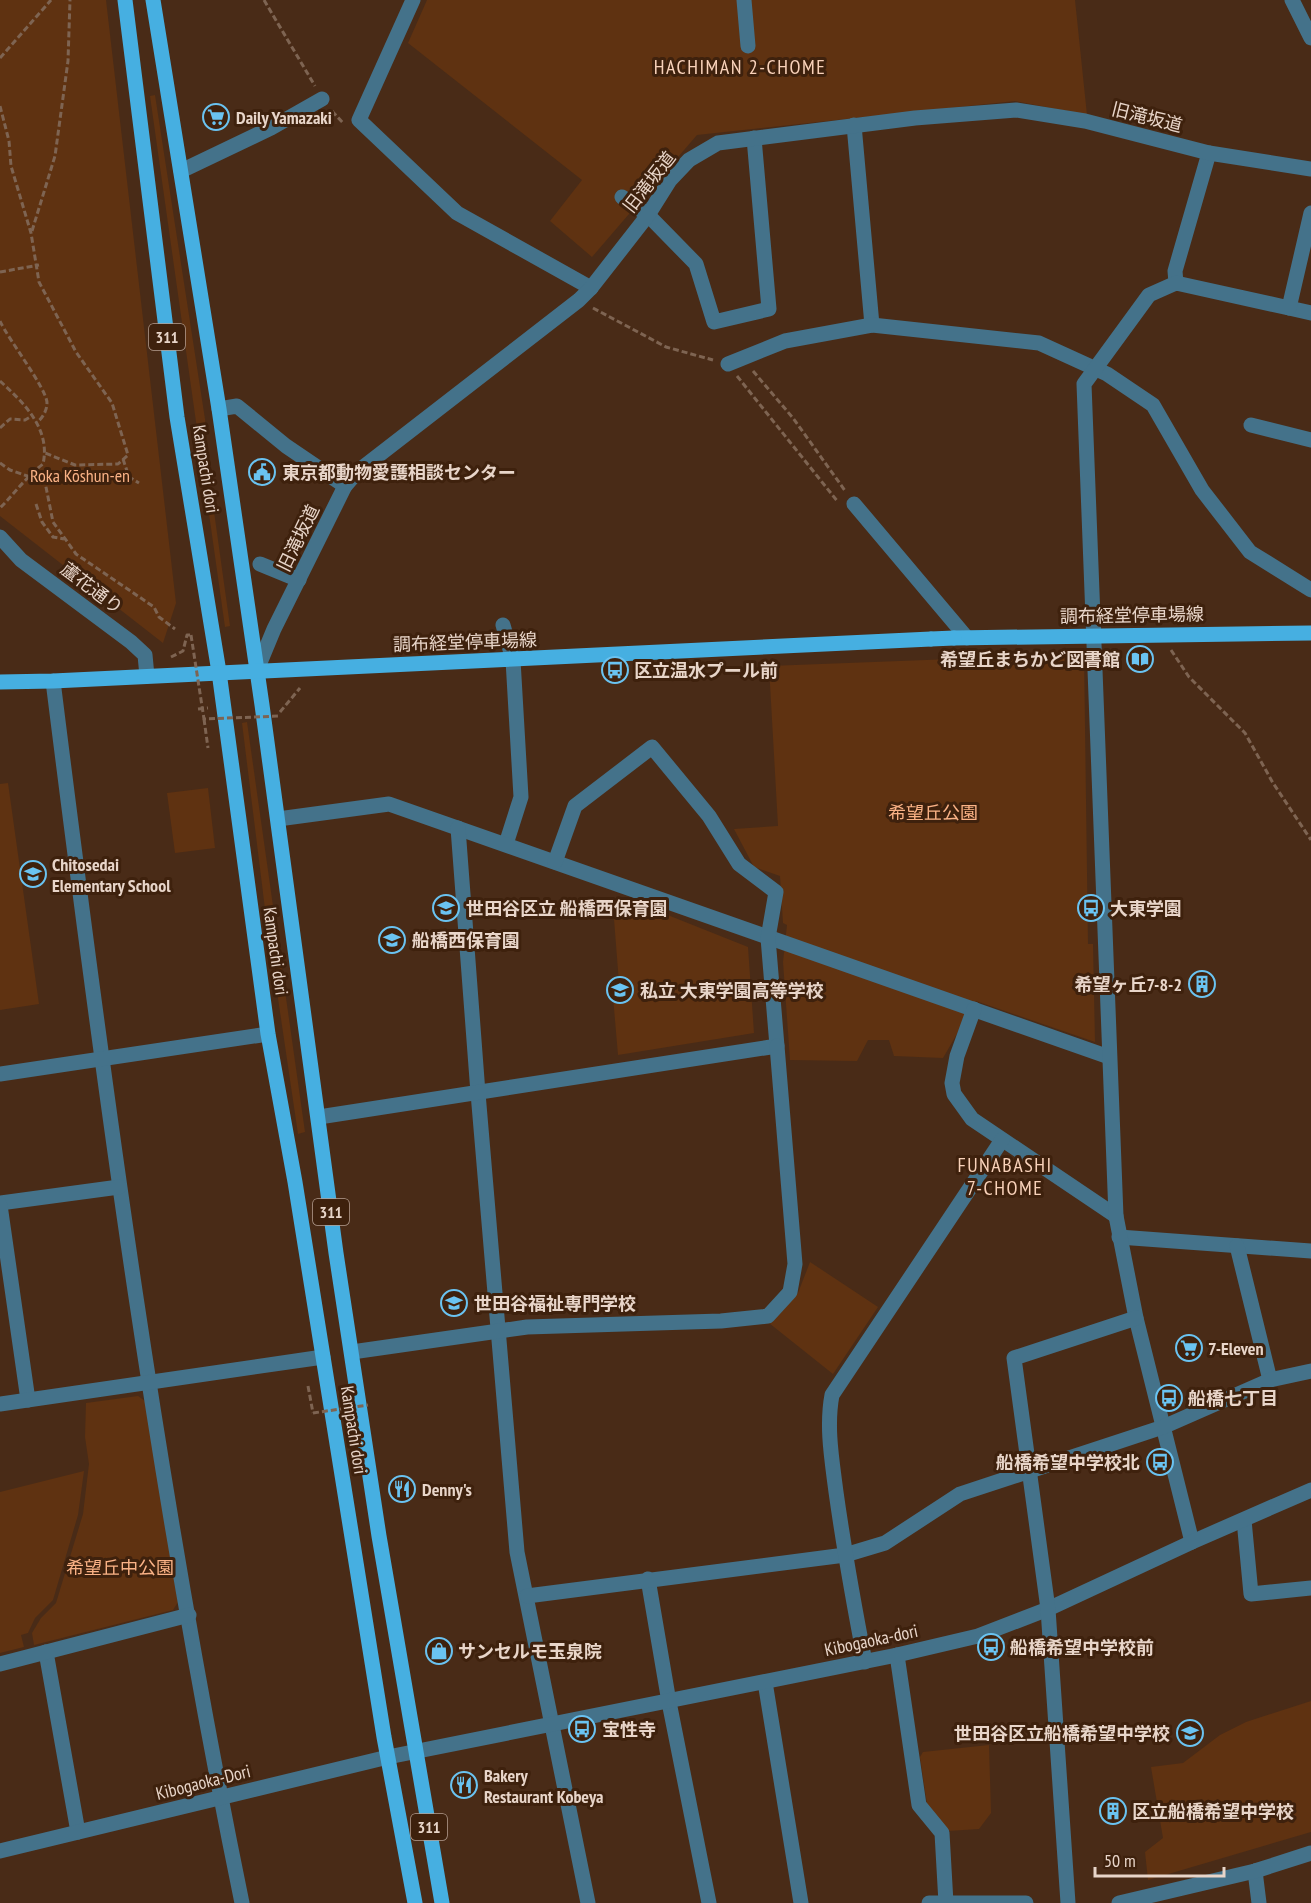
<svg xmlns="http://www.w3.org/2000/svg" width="1311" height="1903" viewBox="0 0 1311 1903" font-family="'PT Sans Narrow','Noto Sans JP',sans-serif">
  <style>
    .green { fill: #5f3211 }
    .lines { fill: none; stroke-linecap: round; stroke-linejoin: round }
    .path { stroke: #7e6452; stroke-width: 3; stroke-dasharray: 6 3; stroke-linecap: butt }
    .minor { stroke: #44728a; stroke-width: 15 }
    .major { stroke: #46afe1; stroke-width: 15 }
    .path-bridge { stroke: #7e6452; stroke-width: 3; stroke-dasharray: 6 3; stroke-linecap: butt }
    .major-bridge { stroke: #46afe1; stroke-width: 15 }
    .labels { text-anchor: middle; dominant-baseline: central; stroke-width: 6; stroke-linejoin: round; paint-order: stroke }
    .shield { fill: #3e210d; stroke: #b59f91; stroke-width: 1.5 }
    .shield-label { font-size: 16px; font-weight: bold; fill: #e8d5c9 }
    .poi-label { font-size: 18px; font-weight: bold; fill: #e8d5c9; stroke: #3e210d; text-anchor: start }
    .street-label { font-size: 18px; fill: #e8d5c9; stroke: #3e210d }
    .park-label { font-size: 18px; fill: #fab286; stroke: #3e210d }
    .neighbourhood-label { font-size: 20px; letter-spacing: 1.5px; fill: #f9d2ba; stroke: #3e210d }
  </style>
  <rect width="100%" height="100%" fill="#492b17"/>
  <g class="green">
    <path d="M0,0H106L176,603L163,643L0,516Z"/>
    <path d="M427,0H1075L1087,115L1015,101L697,135L592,257L550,221L582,180L408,43Z"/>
    <path d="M155,95L205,419L210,483L230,626L225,627L150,96Z"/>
    <path d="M1084,654L1088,944H1093L1095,1042L976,1001L943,1058L894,1056L889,1040H868L857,1061L790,1060L783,962L787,925L783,923L780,876L754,867L734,829L778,826L769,666Z"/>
    <path d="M247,722L305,1132L298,1134L266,917L242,723Z"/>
    <path d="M8,783L39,1004L0,1010V784Z"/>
    <path d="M208,788L215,848L175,853L167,793Z"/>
    <path d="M640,904L748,947L754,1033L618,1055L612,985L619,983L614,919L627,907Z"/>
    <path d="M810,1262L878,1307L833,1374L769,1323L798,1293Z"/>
    <path d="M138,1396L145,1401L178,1602L173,1610L34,1645L32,1633L41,1618L56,1603L83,1514L89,1464L85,1437L86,1403Z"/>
    <path d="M84,1471L78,1515L53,1600L35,1618L28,1633L21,1635L24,1647L0,1653V1492Z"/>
    <path d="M1311,1701V1832L1148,1880L1145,1852L1163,1838L1151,1767L1183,1763L1220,1735L1246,1722Z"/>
    <path d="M989,1745L991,1813L979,1829L948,1831L927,1804L920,1757L923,1752Z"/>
  </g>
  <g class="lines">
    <g class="path">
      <path d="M264,0L315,86"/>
      <path d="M0,58L51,0"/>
      <path d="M0,106L9,141L11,166L31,233L39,282L76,352L112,403L128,455L118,464L75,465L45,453"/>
      <path d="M332,111L344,124"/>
      <path d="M32,231L55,156L68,61L70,0"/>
      <path d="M0,272L39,265"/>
      <path d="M593,308L666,347L713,360"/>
      <path d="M0,321C8,339 47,389 47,403C47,411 42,419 36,423"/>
      <path d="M753,371L793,418L846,492"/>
      <path d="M737,376L838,502"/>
      <path d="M0,381C24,403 51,429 43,464C26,477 15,493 0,508"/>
      <path d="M0,428L10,419L25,420L32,416"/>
      <path d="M123,459L129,477L139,483"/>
      <path d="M0,463L10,470L45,482L53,522L76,554L154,607L159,617L175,629"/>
      <path d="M36,504L42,522L53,537L64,539"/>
      <path d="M1171,650L1189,677L1245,733L1273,783L1311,840"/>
      <path d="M171,657L183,651L187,635H191"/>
      <path d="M198,709L208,708"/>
      <path d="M280,712L300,688"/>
      <path d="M204,719L208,748"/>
      <path d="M308,1386L313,1413"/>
    </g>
    <g class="minor">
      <path d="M413,0L359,120L457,213L591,288"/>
      <path d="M744,0L748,46"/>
      <path d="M1292,0L1311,38"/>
      <path d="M854,125L872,325"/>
      <path d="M181,171L271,128L322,99"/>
      <path d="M622,197L648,215L696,264L714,322L769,309L754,138"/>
      <path d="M1176,283L1175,271L1209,153"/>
      <path d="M1289,308L1311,313"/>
      <path d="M728,364L785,341L872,325L1039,343L1107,374L1153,405L1202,490L1250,552L1311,590"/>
      <path d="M219,409L237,406L286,446L345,486"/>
      <path d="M1251,425L1311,440"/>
      <path d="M854,504L967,638"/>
      <path d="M0,537L21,560L131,642L145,655L147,676"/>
      <path d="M260,564L299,580"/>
      <path d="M503,625L513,660L521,797L506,844"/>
      <path d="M257,670L274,629L345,486L357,472L579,300L591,288L648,215L670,180L689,160L718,143L915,118L1016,110L1085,121L1209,153L1311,169"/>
      <path d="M53,681C104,1090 159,1499 242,1903"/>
      <path d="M278,819L389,804L1109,1057"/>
      <path d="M458,828L478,1093L517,1552L588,1903"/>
      <path d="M974,1009L957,1056L952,1083L954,1094L972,1119L1116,1216"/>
      <path d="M0,1074L268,1034"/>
      <path d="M319,1117L777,1046L768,938L776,892L739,864L709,816L652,747L575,806L555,862"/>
      <path d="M0,1203L119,1187"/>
      <path d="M0,1205L28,1400"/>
      <path d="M1119,1237L1311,1251"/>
      <path d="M1237,1246L1270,1380"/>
      <path d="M352,1352L527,1327L721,1321L768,1316L790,1292L795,1264L777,1046"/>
      <path d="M0,1404L323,1357"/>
      <path d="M1244,1520L1251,1594L1311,1588"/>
      <path d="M1192,1542L1136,1318L1116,1216L1084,384L1149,295L1176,283L1289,308L1311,213"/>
      <path d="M648,1579L669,1702L709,1903"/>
      <path d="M527,1596L845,1555L885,1543L960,1494L1163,1427L1270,1380L1311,1371"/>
      <path d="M46,1652L78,1832"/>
      <path d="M897,1655L919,1805L942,1833L946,1903"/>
      <path d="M865,1662C854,1605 844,1549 836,1492C832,1460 826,1427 832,1395L1002,1140"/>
      <path d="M0,1664L189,1615"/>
      <path d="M765,1682L801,1903"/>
      <path d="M0,1851L388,1757L897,1655L978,1636L1048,1609L1192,1542L1311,1490"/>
      <path d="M1255,1871L1259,1903"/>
      <path d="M929,1903H1026"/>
      <path d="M1068,1903L1048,1609L1014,1358L1136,1318"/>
      <path d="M1119,1903L1255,1871L1311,1853"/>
    </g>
    <g class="major">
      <path d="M125,0L177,417L219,672L268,1034L295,1182L384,1737L415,1903"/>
      <path d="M153,0L219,409L262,705L336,1253L379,1536L442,1903"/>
      <path d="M954,638L1311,633"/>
      <path d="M0,682L53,681L931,639"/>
    </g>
    <g class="path-bridge">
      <path d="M191,635L204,719L280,716"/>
      <path d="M313,1413L368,1405"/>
    </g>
    <path class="major-bridge" d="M931,639L954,638"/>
  </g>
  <defs>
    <symbol id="supermarket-ring" viewBox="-11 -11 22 22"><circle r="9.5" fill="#3e210d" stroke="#6ac3f1" stroke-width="1.5"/><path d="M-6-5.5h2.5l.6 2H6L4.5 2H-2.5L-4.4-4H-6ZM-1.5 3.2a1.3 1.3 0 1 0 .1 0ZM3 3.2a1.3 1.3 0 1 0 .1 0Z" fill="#6ac3f1"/></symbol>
    <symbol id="civic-ring" viewBox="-11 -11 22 22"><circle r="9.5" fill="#3e210d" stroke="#6ac3f1" stroke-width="1.5"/><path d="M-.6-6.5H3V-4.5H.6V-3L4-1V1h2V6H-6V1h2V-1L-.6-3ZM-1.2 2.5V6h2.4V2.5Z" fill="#6ac3f1"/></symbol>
    <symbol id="library-ring" viewBox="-11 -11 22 22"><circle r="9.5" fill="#3e210d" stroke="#6ac3f1" stroke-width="1.5"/><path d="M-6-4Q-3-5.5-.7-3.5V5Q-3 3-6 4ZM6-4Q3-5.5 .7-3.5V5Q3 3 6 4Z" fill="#6ac3f1"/></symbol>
    <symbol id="bus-ring" viewBox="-11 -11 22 22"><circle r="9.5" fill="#3e210d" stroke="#6ac3f1" stroke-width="1.5"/><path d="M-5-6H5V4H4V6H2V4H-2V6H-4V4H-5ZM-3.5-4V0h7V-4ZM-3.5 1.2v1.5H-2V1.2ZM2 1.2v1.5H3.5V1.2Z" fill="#6ac3f1"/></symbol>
    <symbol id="school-ring" viewBox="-11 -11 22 22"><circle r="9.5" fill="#3e210d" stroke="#6ac3f1" stroke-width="1.5"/><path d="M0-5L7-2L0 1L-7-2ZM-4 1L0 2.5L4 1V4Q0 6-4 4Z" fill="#6ac3f1"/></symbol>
    <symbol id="building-ring" viewBox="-11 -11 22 22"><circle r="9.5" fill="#3e210d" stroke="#6ac3f1" stroke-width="1.5"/><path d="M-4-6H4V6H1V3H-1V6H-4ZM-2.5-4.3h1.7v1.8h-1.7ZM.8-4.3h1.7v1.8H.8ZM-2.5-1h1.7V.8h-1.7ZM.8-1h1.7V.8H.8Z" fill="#6ac3f1"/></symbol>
    <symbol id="university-ring" viewBox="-11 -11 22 22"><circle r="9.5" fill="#3e210d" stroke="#6ac3f1" stroke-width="1.5"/><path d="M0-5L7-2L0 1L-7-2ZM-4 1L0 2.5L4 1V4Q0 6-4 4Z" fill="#6ac3f1"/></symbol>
    <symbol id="restaurant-ring" viewBox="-11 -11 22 22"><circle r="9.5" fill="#3e210d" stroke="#6ac3f1" stroke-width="1.5"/><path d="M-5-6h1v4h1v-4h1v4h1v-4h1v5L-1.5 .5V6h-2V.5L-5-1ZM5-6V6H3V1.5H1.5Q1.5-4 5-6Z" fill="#6ac3f1"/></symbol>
    <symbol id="shop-ring" viewBox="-11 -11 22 22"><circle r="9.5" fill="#3e210d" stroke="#6ac3f1" stroke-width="1.5"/><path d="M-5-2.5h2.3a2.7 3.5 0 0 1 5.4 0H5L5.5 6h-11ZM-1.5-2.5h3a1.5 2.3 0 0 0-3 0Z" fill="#6ac3f1"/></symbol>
  </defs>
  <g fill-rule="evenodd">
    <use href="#supermarket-ring" x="201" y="102" width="30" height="30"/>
    <use href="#civic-ring" x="247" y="457" width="30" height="30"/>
    <use href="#library-ring" x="1125" y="644" width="30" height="30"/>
    <use href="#bus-ring" x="600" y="655" width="30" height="30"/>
    <use href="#school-ring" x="18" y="859" width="30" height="30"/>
    <use href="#school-ring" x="431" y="893" width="30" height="30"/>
    <use href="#bus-ring" x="1076" y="893" width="30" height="30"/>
    <use href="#school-ring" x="377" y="925" width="30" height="30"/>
    <use href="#building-ring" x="1187" y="969" width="30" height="30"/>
    <use href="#school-ring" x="605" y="975" width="30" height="30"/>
    <use href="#university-ring" x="439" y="1288" width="30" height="30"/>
    <use href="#supermarket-ring" x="1174" y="1333" width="30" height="30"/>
    <use href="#bus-ring" x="1154" y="1383" width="30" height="30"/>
    <use href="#bus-ring" x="1145" y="1447" width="30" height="30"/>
    <use href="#restaurant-ring" x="387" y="1474" width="30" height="30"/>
    <use href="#bus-ring" x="976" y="1632" width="30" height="30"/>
    <use href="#shop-ring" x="424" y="1636" width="30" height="30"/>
    <use href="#bus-ring" x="567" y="1714" width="30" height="30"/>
    <use href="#school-ring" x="1175" y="1718" width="30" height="30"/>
    <use href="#restaurant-ring" x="449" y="1770" width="30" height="30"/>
    <use href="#building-ring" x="1098" y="1796" width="30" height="30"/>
  </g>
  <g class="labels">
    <g class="shield">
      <rect x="149" y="324" width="36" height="26" rx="4.5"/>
      <rect x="313" y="1199" width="36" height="26" rx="4.5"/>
      <rect x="411" y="1814" width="36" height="26" rx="4.5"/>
    </g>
    <g class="shield-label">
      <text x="167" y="337">311</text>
      <text x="331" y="1212">311</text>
      <text x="429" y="1827">311</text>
    </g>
    <g class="poi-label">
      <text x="236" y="117">Daily Yamazaki</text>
      <text x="282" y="472">東京都動物愛護相談センター</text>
      <text x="1120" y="659" text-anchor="end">希望丘まちかど図書館</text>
      <text x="634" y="670">区立温水プール前</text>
      <text x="52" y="864">Chitosedai<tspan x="52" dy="21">Elementary School</tspan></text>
      <text x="466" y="908">世田谷区立 船橋西保育園</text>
      <text x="1110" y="908">大東学園</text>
      <text x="412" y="940">船橋西保育園</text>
      <text x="1182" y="984" text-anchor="end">希望ヶ丘7-8-2</text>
      <text x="640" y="990">私立 大東学園高等学校</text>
      <text x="474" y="1303">世田谷福祉専門学校</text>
      <text x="1208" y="1348">7-Eleven</text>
      <text x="1188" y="1398">船橋七丁目</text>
      <text x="1140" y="1462" text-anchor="end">船橋希望中学校北</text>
      <text x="422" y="1489">Denny's</text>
      <text x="1010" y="1647">船橋希望中学校前</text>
      <text x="458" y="1651">サンセルモ玉泉院</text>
      <text x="602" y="1729">宝性寺</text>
      <text x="1170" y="1733" text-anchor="end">世田谷区立船橋希望中学校</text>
      <text x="484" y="1775">Bakery<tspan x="484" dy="21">Restaurant Kobeya</tspan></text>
      <text x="1132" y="1811">区立船橋希望中学校</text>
    </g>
    <g class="street-label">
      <text transform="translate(1147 117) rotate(14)">旧滝坂道</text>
      <text transform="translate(649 182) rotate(-52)">旧滝坂道</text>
      <text transform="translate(206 469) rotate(81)">Kampachi dori</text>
      <text transform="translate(298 538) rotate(-64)">旧滝坂道</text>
      <text transform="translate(92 588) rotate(37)">蘆花通り</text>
      <text transform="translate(1132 615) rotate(-1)">調布経堂停車場線</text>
      <text transform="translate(465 642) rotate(-2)">調布経堂停車場線</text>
      <text transform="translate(276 951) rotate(82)">Kampachi dori</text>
      <text transform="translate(354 1430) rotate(81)">Kampachi dori</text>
      <text transform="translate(871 1640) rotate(-12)">Kibogaoka-dori</text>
      <text transform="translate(203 1782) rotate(-14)">Kibogaoka-Dori</text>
    </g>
    <g class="park-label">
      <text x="80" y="475">Roka Kōshun-en</text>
      <text x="933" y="812">希望丘公園</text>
      <text x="120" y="1567">希望丘中公園</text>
    </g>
    <g class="neighbourhood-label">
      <text x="740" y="67">HACHIMAN 2-CHOME</text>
      <text x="1005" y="1165">FUNABASHI<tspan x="1005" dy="23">7-CHOME</tspan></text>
    </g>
  </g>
  <path d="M1095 1867v9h129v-9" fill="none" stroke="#e8d5c9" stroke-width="3"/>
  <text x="1104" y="1867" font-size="18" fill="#e8d5c9" stroke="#3e210d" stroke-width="4.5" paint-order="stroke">50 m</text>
</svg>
